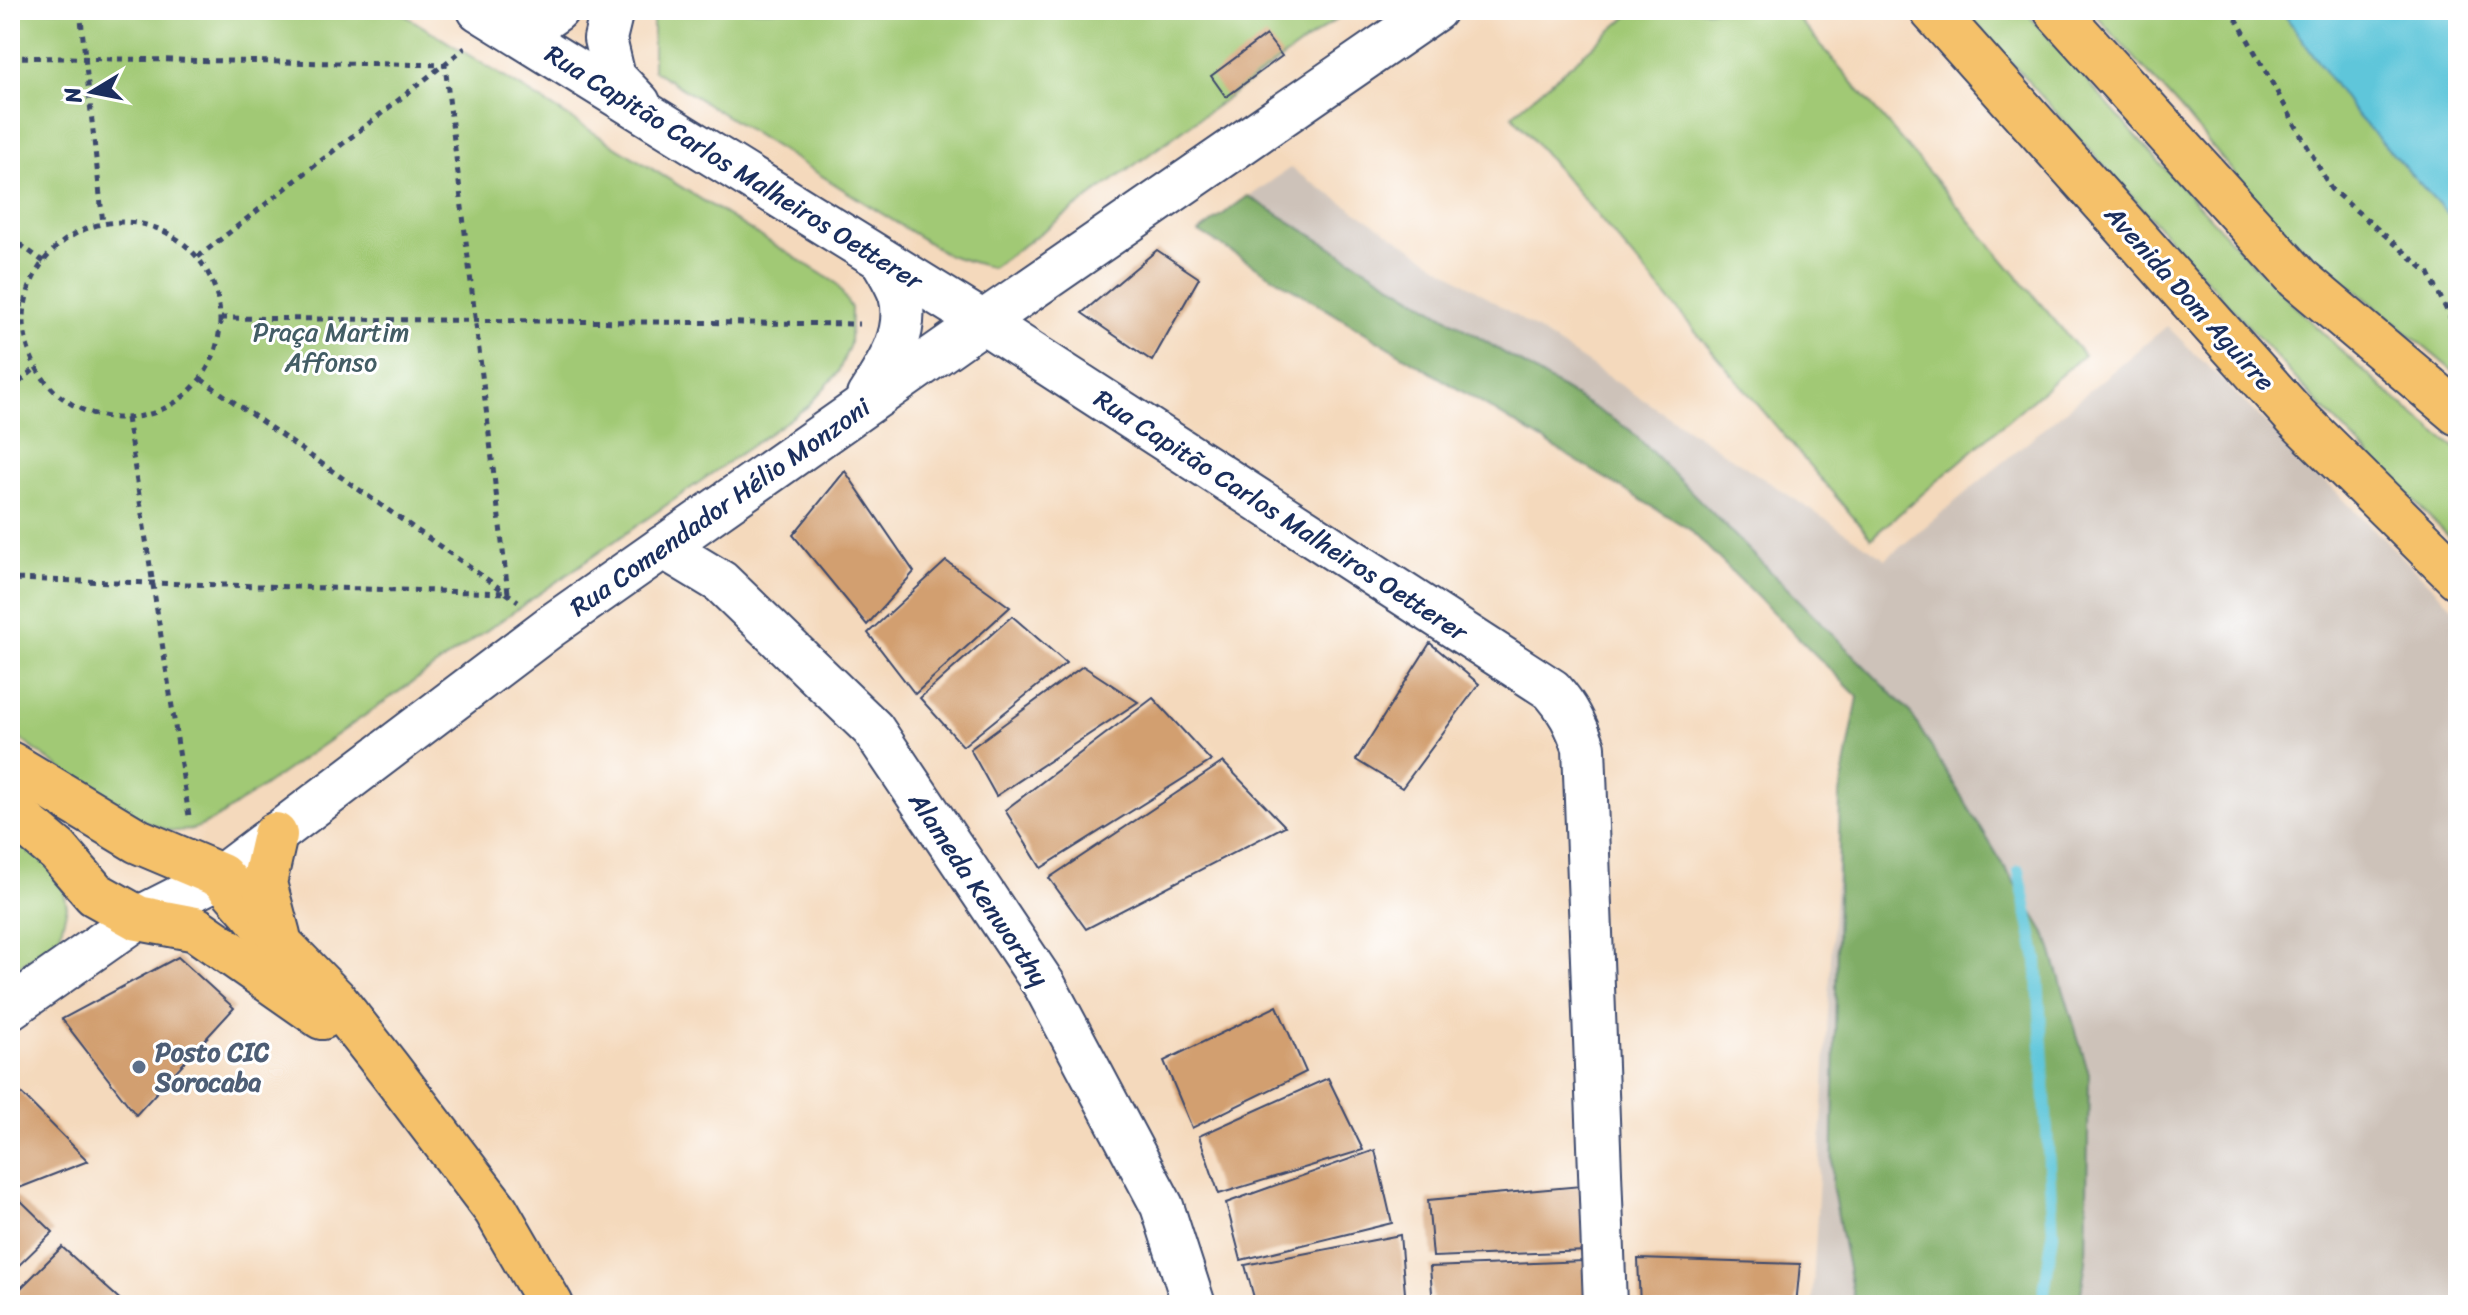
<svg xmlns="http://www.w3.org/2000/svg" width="2468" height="1315" viewBox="0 0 2468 1315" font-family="Sriracha,sans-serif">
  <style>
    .industrial { fill: #cdc2b9 }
    .green { fill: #a1c974; stroke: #5e7c69; stroke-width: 2 }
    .forest { fill: #80ad66; stroke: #4e6e62; stroke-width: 2 }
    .water { fill: #5ec6da; stroke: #3c7a9c; stroke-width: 2 }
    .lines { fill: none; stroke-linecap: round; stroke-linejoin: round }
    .stream { stroke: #5ec6da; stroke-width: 12 }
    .building { fill: #d29f6f }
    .minor-casing { stroke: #3c486c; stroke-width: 46 }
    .major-casing { stroke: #3c486c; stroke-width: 48 }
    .highway-casing { stroke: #3c486c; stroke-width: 48 }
    .path { stroke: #3c486c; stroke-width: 5; stroke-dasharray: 6 6; stroke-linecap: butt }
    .minor { stroke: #fff; stroke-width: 42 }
    .major { stroke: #f5c16b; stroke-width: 44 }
    .highway { stroke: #f5c16b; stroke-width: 44 }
    .service-dot { fill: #5c6f8a; stroke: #fff; stroke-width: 3 }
    .labels { text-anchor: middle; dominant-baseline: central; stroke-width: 6; stroke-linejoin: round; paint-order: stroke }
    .street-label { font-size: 26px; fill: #1b2f5e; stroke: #fff }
    .park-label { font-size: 26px; fill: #435d65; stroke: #fff }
    .service-label { font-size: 26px; font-weight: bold; fill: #4e5e75; stroke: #fff; text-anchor: start }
  </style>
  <rect width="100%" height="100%" fill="#fff"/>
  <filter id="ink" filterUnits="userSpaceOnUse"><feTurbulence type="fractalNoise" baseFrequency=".0125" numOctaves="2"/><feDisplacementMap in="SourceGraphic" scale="16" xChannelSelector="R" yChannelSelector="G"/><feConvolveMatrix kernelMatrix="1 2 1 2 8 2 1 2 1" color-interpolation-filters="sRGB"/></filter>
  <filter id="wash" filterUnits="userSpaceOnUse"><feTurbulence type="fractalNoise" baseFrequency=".006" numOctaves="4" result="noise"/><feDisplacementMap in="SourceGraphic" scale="32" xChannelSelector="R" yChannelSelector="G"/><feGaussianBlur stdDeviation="1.8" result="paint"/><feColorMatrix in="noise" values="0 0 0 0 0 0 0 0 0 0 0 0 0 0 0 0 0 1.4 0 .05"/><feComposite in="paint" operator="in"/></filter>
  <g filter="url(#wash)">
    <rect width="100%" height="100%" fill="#f4d9bc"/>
    <path class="industrial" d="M1290,168L1886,559L2167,326L2458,612V1305H1812L1840,794L1858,697L1689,529L1199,232Z"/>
    <g class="green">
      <path d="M10,10H396L836,283L851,308L850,344L838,373L807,407L225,813C208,823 194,832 174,831C137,828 44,755 10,732Z"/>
      <path d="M657,10H1349L992,268L948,255L653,70V13Z"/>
      <path d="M1635,10H1791L2084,355L1871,538L1512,115Z"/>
      <path d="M1964,10H2024C2162,164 2293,323 2458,450V546L2313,398Z"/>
      <path d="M2091,10H2458V375L2277,225L2180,108Z"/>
      <path d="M10,834L61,876L67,907L59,939L10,972Z"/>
    </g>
    <path class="forest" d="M1248,196L1630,430L1909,711L2047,936L2089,1074L2086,1262L2079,1305H1855L1832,1185L1840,794L1858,697L1689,529L1199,232Z"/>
    <path class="water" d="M2281,10H2458V225L2354,112Z"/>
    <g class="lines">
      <path class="stream" d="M2019,871L2037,960L2053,1234L2042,1305"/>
    </g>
    <g id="blocks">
      <g class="building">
        <path d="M1266,35L1282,56L1226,97L1211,76Z"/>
        <path d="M1157,250L1199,278L1152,361L1082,313Z"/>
        <path d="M845,471L914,572L867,625L793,535Z"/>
        <path d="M946,561L1010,607L915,694L868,633Z"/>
        <path d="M1012,616L1066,663L963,746L920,698Z"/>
        <path d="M1430,643L1479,684L1402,788L1356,760Z"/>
        <path d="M1083,666L1138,702L996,796L970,749Z"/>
        <path d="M1153,698L1211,761L1041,868L1005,810Z"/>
        <path d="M1223,762L1285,826L1086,929L1049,878Z"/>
        <path d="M178,957L234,1008L136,1115L62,1019Z"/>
        <path d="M1277,1006L1306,1072L1192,1128L1164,1061Z"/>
        <path d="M1328,1078L1363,1150L1219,1194L1199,1136Z"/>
        <path d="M10,1082L88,1161L19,1188L10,1177Z"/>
        <path d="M1375,1150L1392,1223L1241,1260L1226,1203Z"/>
        <path d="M1581,1186L1588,1251L1433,1257L1428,1200Z"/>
        <path d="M16,1196L53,1232L10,1274V1201Z"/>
        <path d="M1400,1235L1406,1305H1256L1245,1265Z"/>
        <path d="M62,1247L126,1305H10V1299Z"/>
        <path d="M1638,1259L1800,1264L1796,1305H1640Z"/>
        <path d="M1585,1261L1586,1305H1433L1430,1267Z"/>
      </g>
    </g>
  </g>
  <g filter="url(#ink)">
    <use href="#blocks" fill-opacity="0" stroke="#3c486c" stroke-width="2"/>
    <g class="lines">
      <defs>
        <g id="minor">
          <path d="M479,10L983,322L1552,690C1568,708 1576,725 1584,747L1605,1305"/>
          <path d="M612,10L605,39L614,77L639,103"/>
          <path d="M521,35L557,10"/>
          <path d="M868,396C888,365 910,332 900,295C896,283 888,271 882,260"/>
          <path d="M663,547L721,582L873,729L1045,986L1162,1206L1194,1305"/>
          <path d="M10,1008L138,918L221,876L551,626L983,322L1435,10"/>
        </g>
        <g id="major">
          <path d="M10,764L138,841L221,876L281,945L334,999L388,1068L496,1210L551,1305"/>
          <path d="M10,811L58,851L95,894L138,918L196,929L322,1017"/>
          <path d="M275,835L264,883L278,935"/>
        </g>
        <g id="highway">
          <path d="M1932,10L2296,417L2458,577"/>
          <path d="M2056,10L2298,278L2458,413"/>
        </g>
      </defs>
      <use href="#minor" class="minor-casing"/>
      <use href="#major" class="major-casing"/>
      <use href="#highway" class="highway-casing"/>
      <g class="path">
        <path d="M80,10L103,224"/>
        <path d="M2227,10L2236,18L2331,189L2429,273L2458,334"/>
        <path d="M10,57L445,65L508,593L10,579"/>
        <circle cx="122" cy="320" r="98"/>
        <path d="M10,237L44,262"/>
        <path d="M198,257L465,48"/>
        <path d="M10,305H24"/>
        <path d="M221,318L860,324"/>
        <path d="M201,379L518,601"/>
        <path d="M10,390L36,368"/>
        <path d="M127,418L189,816"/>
      </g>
      <use href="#minor" class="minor"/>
      <use href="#major" class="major"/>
      <use href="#highway" class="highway"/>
    </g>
  </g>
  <circle class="service-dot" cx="139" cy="1067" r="8"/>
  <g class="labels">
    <g class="street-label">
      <text transform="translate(734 167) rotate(32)">Rua Capitão Carlos Malheiros Oetterer</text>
      <text transform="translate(2190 298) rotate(48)">Avenida Dom Aguirre</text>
      <text transform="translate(720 507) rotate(-35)">Rua Comendador Hélio Monzoni</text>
      <text transform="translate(1281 515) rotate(33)">Rua Capitão Carlos Malheiros Oetterer</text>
      <text transform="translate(979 889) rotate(56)">Alameda Kenworthy</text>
    </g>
    <g class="park-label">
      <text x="331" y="332">Praça Martim<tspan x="331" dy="30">Affonso</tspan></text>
    </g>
    <g class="service-label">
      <text x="155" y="1052">Posto CIC<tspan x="155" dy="30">Sorocaba</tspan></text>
    </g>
  </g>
  <rect width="2468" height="1315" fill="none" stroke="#fff" stroke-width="40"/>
  <g transform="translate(92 92) rotate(260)" stroke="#ffffff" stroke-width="6" paint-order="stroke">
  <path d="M0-6L14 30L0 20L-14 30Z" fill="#1b2f5e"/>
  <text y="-12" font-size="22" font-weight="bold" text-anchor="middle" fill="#1b2f5e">N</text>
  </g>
</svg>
